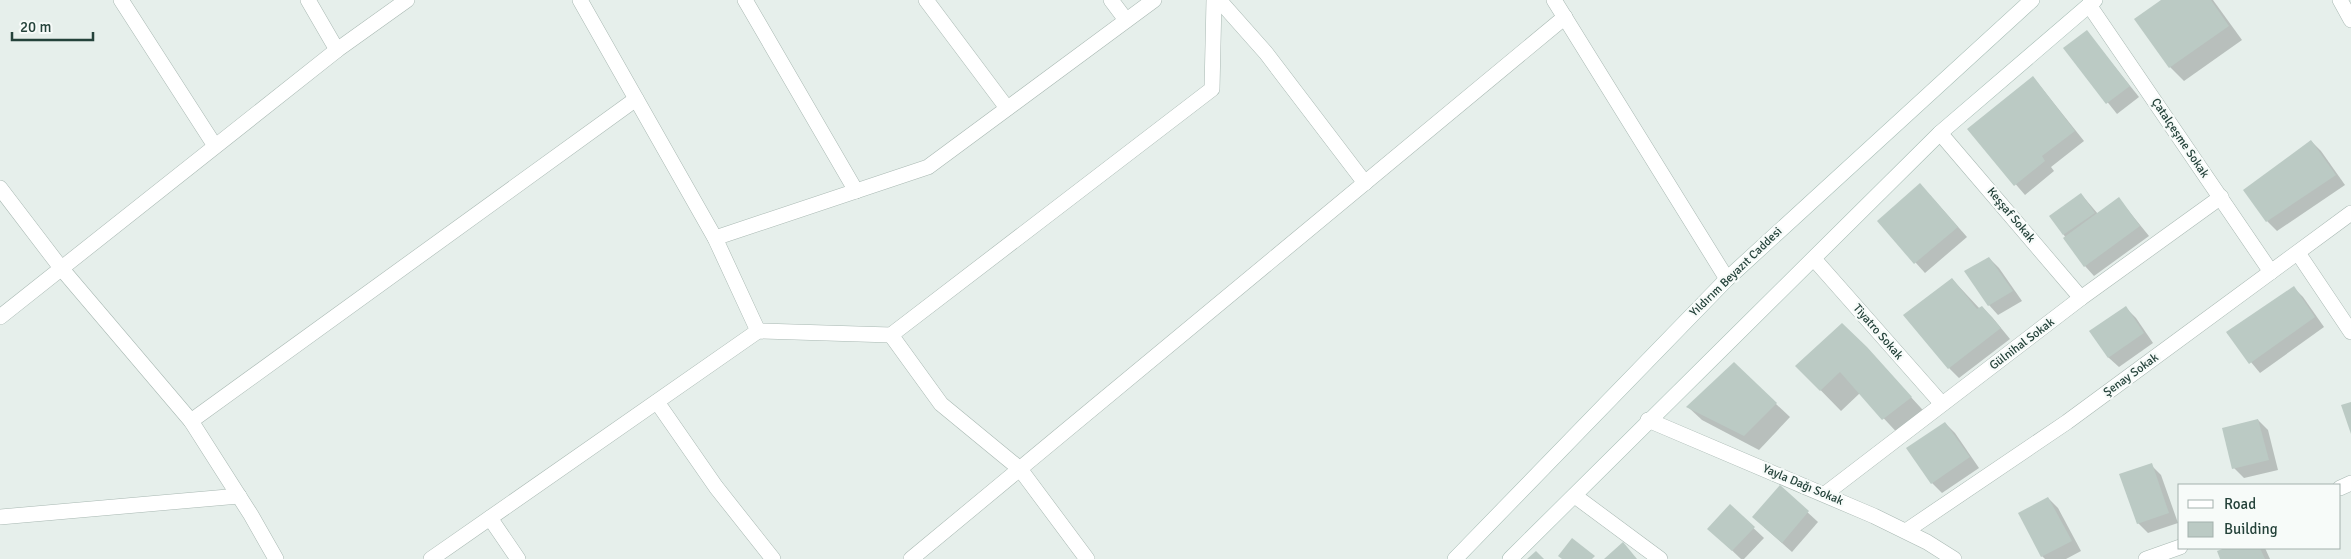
<svg xmlns="http://www.w3.org/2000/svg" width="2351" height="559" viewBox="0 0 2351 559" font-family="Signika,sans-serif">
  <style>
    .shadow { fill: #0003 }
    .building { fill: #bbcac4 }
    .lines { fill: none; stroke-linecap: round; stroke-linejoin: round }
    .minor-casing { stroke: #a8b8b2; stroke-width: 16 }
    .secondary-casing { stroke: #a4bbb3; stroke-width: 16 }
    .minor { stroke: #fff; stroke-width: 15 }
    .secondary { stroke: #fff; stroke-width: 15 }
    .labels { text-anchor: middle; dominant-baseline: central; stroke-width: 4.5; stroke-linejoin: round; paint-order: stroke }
    .street-label { font-size: 12px; fill: #24423a; stroke: #f7fbf9 }
  </style>
  <rect width="100%" height="100%" fill="#e6efeb"/>
  <g class="shadow">
    <path d="M2163,0H2213L2242,40L2184,81L2170,67Z"/>
    <path d="M2087,32L2139,97L2117,114L2065,49Z"/>
    <path d="M2033,77L2084,141L2051,167L2054,171L2025,195L1969,130Z"/>
    <path d="M2311,141L2321,151L2345,185L2277,231L2267,221Z"/>
    <path d="M2081,194L2098,214L2119,199L2149,236L2094,276L2085,266L2051,216Z"/>
    <path d="M1930,195L1967,237L1925,273L1878,221Z"/>
    <path d="M1989,258L1999,268L2022,301L1998,315L1989,305Z"/>
    <path d="M1952,279L1980,309L1982,307L1992,317L2010,339L1959,378L1949,368Z"/>
    <path d="M2294,288L2303,297L2324,327L2260,373L2227,333Z"/>
    <path d="M2126,308L2136,318L2153,343L2119,367L2109,358L2091,332Z"/>
    <path d="M1866,348L1931,419L1904,440L1860,393L1841,411L1797,366Z"/>
    <path d="M1776,404L1790,417L1759,450L1702,420L1688,407Z"/>
    <path d="M2258,420L2268,430L2278,470L2244,478L2234,468Z"/>
    <path d="M1945,423L1955,433L1979,468L1942,493L1932,483Z"/>
    <path d="M2151,465L2161,475L2178,523L2148,533L2138,523Z"/>
    <path d="M1780,487L1818,522L1792,552L1764,527Z"/>
    <path d="M2048,498L2058,508L2081,551L2066,559H2045L2042,556Z"/>
    <path d="M1730,506L1764,538L1744,559H1741L1719,538Z"/>
    <path d="M2229,548H2265L2270,559H2222L2219,552Z"/>
  </g>
  <g class="building">
    <path d="M2161,0H2211L2229,26L2169,68L2134,19Z"/>
    <path d="M2087,30L2130,86L2106,104L2063,48Z"/>
    <path d="M2033,76L2075,131L2042,156L2045,161L2014,186L1967,129Z"/>
    <path d="M2311,140L2336,175L2266,222L2243,190Z"/>
    <path d="M1920,183L1958,227L1914,264L1877,221Z"/>
    <path d="M2081,193L2095,213L2063,235L2049,216Z"/>
    <path d="M2119,197L2140,226L2084,267L2063,238Z"/>
    <path d="M1989,257L2013,291L1988,306L1964,271Z"/>
    <path d="M1952,278L1977,309L1982,306L2001,328L1948,369L1903,315Z"/>
    <path d="M2294,286L2315,317L2249,364L2226,332Z"/>
    <path d="M2126,306L2144,333L2108,358L2089,331Z"/>
    <path d="M1842,323L1867,347L1912,397L1882,420L1840,372L1820,391L1795,366Z"/>
    <path d="M1734,362L1777,403L1744,436L1686,407Z"/>
    <path d="M2351,402V434L2341,405Z"/>
    <path d="M2258,419L2269,460L2232,469L2222,428Z"/>
    <path d="M1945,422L1970,457L1931,484L1906,448Z"/>
    <path d="M2152,463L2169,513L2137,524L2119,474Z"/>
    <path d="M1780,485L1809,511L1782,543L1752,517Z"/>
    <path d="M2048,497L2072,541L2041,557L2018,513Z"/>
    <path d="M1730,504L1755,527L1732,551L1707,529Z"/>
    <path d="M1572,538L1595,556L1592,559H1562L1558,556Z"/>
    <path d="M1623,542L1637,559H1604Z"/>
    <path d="M2225,548H2260L2265,559H2220L2217,551Z"/>
    <path d="M1536,551L1544,559H1527Z"/>
  </g>
  <g class="lines">
    <defs>
      <g id="minor">
        <path d="M121,0L215,146"/>
        <path d="M308,0L337,50"/>
        <path d="M580,0L715,238L758,331"/>
        <path d="M745,0L856,191"/>
        <path d="M926,0L1007,108"/>
        <path d="M1111,0L1126,20"/>
        <path d="M1219,0L1266,53L1365,183"/>
        <path d="M1554,0L1727,279"/>
        <path d="M2340,0L2351,20"/>
        <path d="M2089,5L2271,272"/>
        <path d="M1940,133L2081,298"/>
        <path d="M0,188L61,268L191,421L251,515L276,559"/>
        <path d="M715,238L928,167L1154,0"/>
        <path d="M2298,253L2351,332"/>
        <path d="M1814,259L1942,404"/>
        <path d="M0,317L337,50L407,0"/>
        <path d="M891,335L941,404L1020,469L1087,559"/>
        <path d="M657,402L716,487L773,559"/>
        <path d="M1648,420L1874,516L1927,542L1954,559"/>
        <path d="M191,421L636,99"/>
        <path d="M2340,488L2351,483"/>
        <path d="M1825,494L2081,298L2221,197"/>
        <path d="M1575,496L1660,559"/>
        <path d="M0,517L239,496"/>
        <path d="M490,518L518,559"/>
        <path d="M1906,531L2067,422L2351,213"/>
        <path d="M431,559L758,331L891,335L1212,89L1214,0"/>
        <path d="M911,559L1565,17"/>
        <path d="M2146,559L2180,547"/>
      </g>
      <g id="secondary">
        <path d="M1455,559L1727,279L2032,0"/>
        <path d="M1510,559L1940,133L2095,0"/>
      </g>
    </defs>
    <use href="#minor" class="minor-casing"/>
    <use href="#secondary" class="secondary-casing"/>
    <use href="#minor" class="minor"/>
    <use href="#secondary" class="secondary"/>
  </g>
  <g class="labels">
    <g class="street-label">
      <text transform="translate(2180 138) rotate(56)">Çatalçeşme Sokak</text>
      <text transform="translate(2011 215) rotate(50)">Keşşaf Sokak</text>
      <text transform="translate(1736 272) rotate(-44)">Yıldırım Beyazıt Caddesi</text>
      <text transform="translate(1878 332) rotate(49)">Tiyatro Sokak</text>
      <text transform="translate(2022 344) rotate(-37)">Gülnihal Sokak</text>
      <text transform="translate(2131 375) rotate(-36)">Şenay Sokak</text>
      <text transform="translate(1803 485) rotate(23)">Yayla Dağı Sokak</text>
    </g>
  </g>
  <rect x="2178" y="484" width="162" height="65" fill="#f7fbf9" stroke="#a3b1ad"/>
  <rect x="2188" y="500" width="25" height="8" fill="#ffffff" stroke="#a3b1ad"/>
  <text x="2224" y="509" font-size="15" fill="#24423a">Road</text>
  <rect x="2188" y="522" width="25" height="15" fill="#bbcac4" stroke="#a3b1ad"/>
  <text x="2224" y="534" font-size="15" fill="#24423a">Building</text>
  <path d="M12 32v8h81v-8" fill="none" stroke="#24423a" stroke-width="2.5"/>
  <text x="20" y="32" font-size="15" fill="#24423a" stroke="#f7fbf9" stroke-width="4" paint-order="stroke">20 m</text>
</svg>
